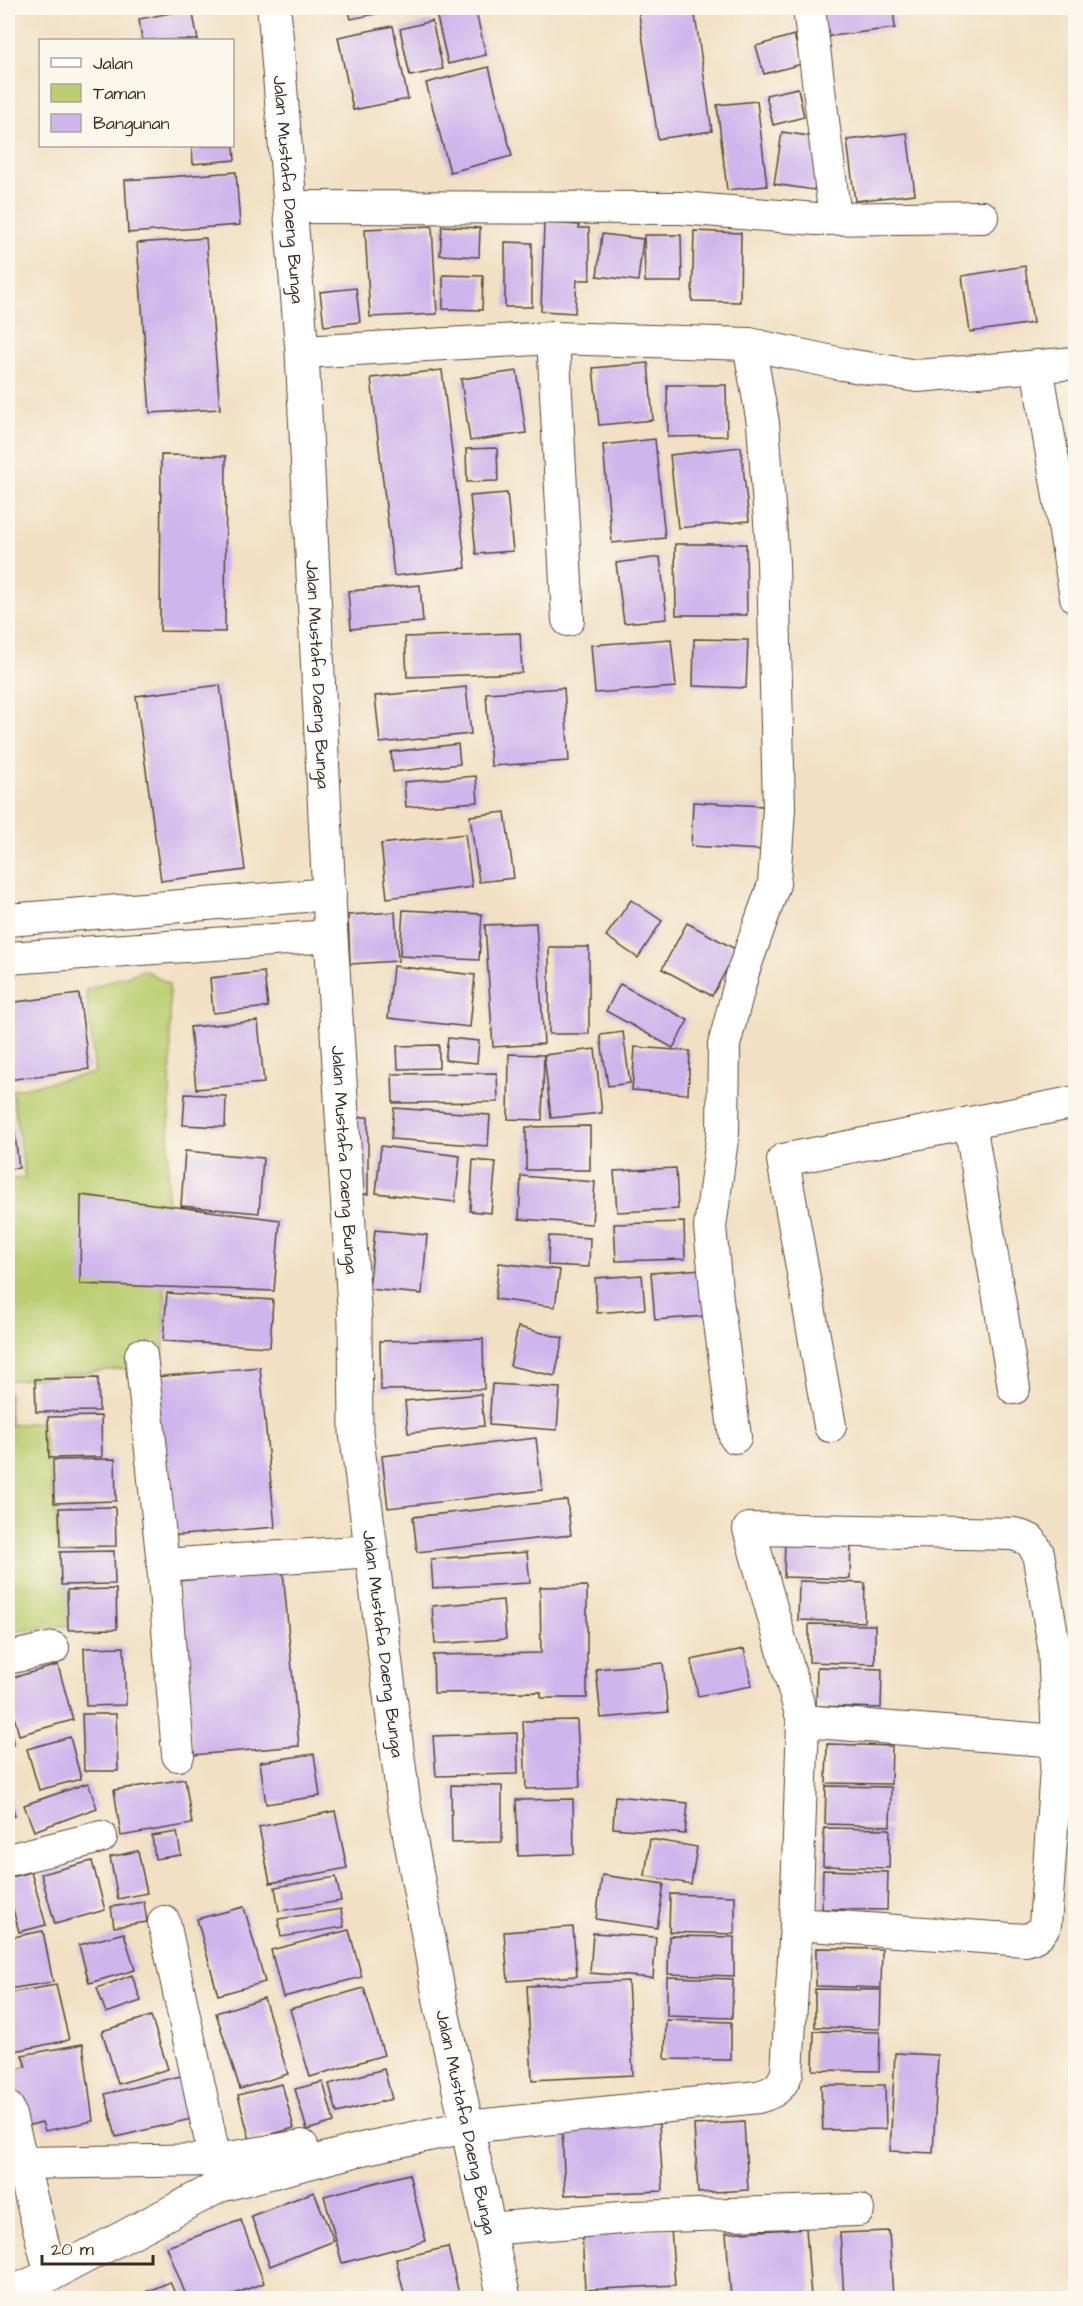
<svg xmlns="http://www.w3.org/2000/svg" width="1083" height="2306" viewBox="0 0 1083 2306" font-family="'Architects Daughter',sans-serif">
  <style>
    .green { fill: #bcce71; stroke: #7c7c48; stroke-width: 1.5 }
    .building { fill: #ceb5ec }
    .lines { fill: none; stroke-linecap: round; stroke-linejoin: round }
    .minor-casing { stroke: #564537; stroke-width: 34 }
    .primary-casing { stroke: #564537; stroke-width: 35 }
    .minor { stroke: #fff; stroke-width: 32 }
    .primary { stroke: #fff; stroke-width: 33 }
    .labels { text-anchor: middle; dominant-baseline: central; stroke-width: 6; stroke-linejoin: round; paint-order: stroke }
    .street-label { font-size: 18px; fill: #3b2a1e; stroke: #fbf7ec }
  </style>
  <rect width="100%" height="100%" fill="#fbf7ec"/>
  <filter id="ink" filterUnits="userSpaceOnUse"><feTurbulence type="fractalNoise" baseFrequency=".0167" numOctaves="2"/><feDisplacementMap in="SourceGraphic" scale="12" xChannelSelector="R" yChannelSelector="G"/><feConvolveMatrix kernelMatrix="1 2 1 2 8 2 1 2 1" color-interpolation-filters="sRGB"/></filter>
  <filter id="wash" filterUnits="userSpaceOnUse"><feTurbulence type="fractalNoise" baseFrequency=".008" numOctaves="4" result="noise"/><feDisplacementMap in="SourceGraphic" scale="24" xChannelSelector="R" yChannelSelector="G"/><feGaussianBlur stdDeviation="1.35" result="paint"/><feColorMatrix in="noise" values="0 0 0 0 0 0 0 0 0 0 0 0 0 0 0 0 0 1.4 0 .05"/><feComposite in="paint" operator="in"/></filter>
  <g filter="url(#wash)">
    <rect width="100%" height="100%" fill="#f1e0c3"/>
    <path class="green" d="M144,970L169,984L171,1054L163,1364L8,1381L10,1425L42,1422L73,1625L12,1631V1508H8V1180L25,1178L12,1090L95,1073L86,990Z"/>
    <g id="blocks">
      <g class="building">
        <path d="M348,8H401V9L351,19Z"/>
        <path d="M460,8H475L486,55L448,64L436,13Z"/>
        <path d="M638,8H694L712,131L658,139Z"/>
        <path d="M820,8H893L895,28L824,37Z"/>
        <path d="M192,9L198,40H142L139,19Z"/>
        <path d="M432,21L443,69L410,76L400,29Z"/>
        <path d="M393,26L408,99L353,110L338,37Z"/>
        <path d="M794,35L802,64L764,74L756,46Z"/>
        <path d="M489,67L512,156L450,172L426,83Z"/>
        <path d="M798,88L804,117L773,125L766,95Z"/>
        <path d="M757,101L767,186L727,190L717,105Z"/>
        <path d="M782,132L822,138L814,190L774,184Z"/>
        <path d="M907,133L915,194L855,201L847,140Z"/>
        <path d="M192,146H234L235,160L193,164Z"/>
        <path d="M236,172L240,225L128,233L125,180Z"/>
        <path d="M544,223L579,225V228H589L590,280H577L575,313L541,311Z"/>
        <path d="M432,226L437,314L370,317L365,229Z"/>
        <path d="M442,226L480,228L479,257L440,255Z"/>
        <path d="M694,231L741,233L740,302L692,301Z"/>
        <path d="M602,234L643,239L638,281L597,276Z"/>
        <path d="M644,235H681L682,282H645Z"/>
        <path d="M206,238L220,409L150,413L137,243Z"/>
        <path d="M505,242L532,243V307H505Z"/>
        <path d="M1025,266L1033,323L970,332L962,276Z"/>
        <path d="M443,275L483,276L482,310L443,309Z"/>
        <path d="M356,288L360,322L324,326L320,292Z"/>
        <path d="M648,363L653,420L599,425L593,368Z"/>
        <path d="M442,370L466,568L394,576L371,378Z"/>
        <path d="M517,371L526,433L470,441L461,379Z"/>
        <path d="M667,385H726L727,436L668,437Z"/>
        <path d="M655,439L665,538L612,543L603,445Z"/>
        <path d="M741,447L749,521L678,528L670,455Z"/>
        <path d="M497,448L498,481L467,482L466,449Z"/>
        <path d="M161,455L226,456L225,632L160,631Z"/>
        <path d="M507,493L513,551L476,554L470,496Z"/>
        <path d="M675,544H746L747,615H676Z"/>
        <path d="M660,557L667,619L624,623L616,563Z"/>
        <path d="M420,585L423,622L351,629L348,591Z"/>
        <path d="M520,633L522,673L407,677L405,637Z"/>
        <path d="M671,639L676,687L595,693L591,645Z"/>
        <path d="M694,639L748,640L746,688L693,686Z"/>
        <path d="M220,685L245,870L161,881L136,696Z"/>
        <path d="M466,687L471,734L380,743L375,696Z"/>
        <path d="M564,688L569,761L491,766L486,693Z"/>
        <path d="M458,744L460,764L393,772L391,752Z"/>
        <path d="M476,776L478,802L406,807L404,782Z"/>
        <path d="M693,802L763,806L761,850L691,846Z"/>
        <path d="M505,812L514,878L479,882L470,816Z"/>
        <path d="M465,834L472,887L387,898L381,844Z"/>
        <path d="M631,900L662,921L638,958L606,936Z"/>
        <path d="M403,910L482,914L479,960L400,956Z"/>
        <path d="M395,912L398,961L350,964L348,915Z"/>
        <path d="M536,923L544,1044L493,1047L485,925Z"/>
        <path d="M687,923L737,950L712,996L662,969Z"/>
        <rect x="549" y="947" width="40" height="87"/>
        <path d="M393,966L475,975L470,1027L388,1018Z"/>
        <path d="M264,972L268,1007L213,1013L210,978Z"/>
        <path d="M620,984L688,1020L673,1048L606,1011Z"/>
        <path d="M79,994L89,1069L8,1080V1003Z"/>
        <path d="M258,1021L264,1083L196,1089L190,1027Z"/>
        <path d="M623,1032L630,1083L608,1086L600,1035Z"/>
        <path d="M448,1038L479,1041L477,1063L445,1060Z"/>
        <path d="M439,1045V1068L398,1069L397,1046Z"/>
        <path d="M635,1047L690,1051L688,1094L632,1090Z"/>
        <path d="M595,1049L602,1113L551,1118L544,1055Z"/>
        <path d="M509,1054L544,1055L542,1120L508,1119Z"/>
        <path d="M497,1073L498,1102L393,1103L392,1074Z"/>
        <path d="M185,1094L226,1096L225,1127L183,1125Z"/>
        <path d="M394,1108L490,1115L488,1146L391,1139Z"/>
        <rect x="350" y="1117" width="18" height="77"/>
        <path d="M13,1119L19,1168L8,1169V1120Z"/>
        <path d="M590,1126V1170H526V1127Z"/>
        <path d="M381,1146L460,1156L455,1202L376,1193Z"/>
        <path d="M185,1151L263,1158L259,1213L181,1206Z"/>
        <path d="M473,1160L496,1162L491,1213L470,1211Z"/>
        <path d="M676,1168L678,1209L617,1212L614,1171Z"/>
        <path d="M521,1176L595,1182L592,1224L519,1219Z"/>
        <path d="M81,1195L280,1220L274,1291L80,1284Z"/>
        <path d="M684,1222L685,1259L616,1261L614,1224Z"/>
        <path d="M375,1230L427,1235L422,1294L369,1289Z"/>
        <path d="M549,1236L590,1238L589,1267L548,1265Z"/>
        <path d="M499,1263L560,1270L555,1307L495,1299Z"/>
        <path d="M702,1269L706,1316L655,1320L651,1273Z"/>
        <path d="M642,1275L645,1309L597,1313L595,1278Z"/>
        <path d="M167,1293L273,1300L270,1347L163,1341Z"/>
        <path d="M518,1327L563,1338L555,1376L510,1366Z"/>
        <path d="M483,1339L484,1389L381,1390L380,1341Z"/>
        <path d="M260,1367L275,1527L170,1536L155,1377Z"/>
        <path d="M98,1378L99,1411L36,1412L35,1379Z"/>
        <path d="M492,1384L560,1388L557,1430L489,1425Z"/>
        <path d="M481,1394L484,1426L408,1433L405,1401Z"/>
        <path d="M101,1416L102,1457L49,1458L48,1417Z"/>
        <path d="M536,1438L542,1490L388,1508L382,1456Z"/>
        <path d="M115,1459L116,1501L54,1503L53,1460Z"/>
        <path d="M567,1500L571,1535L417,1552L413,1517Z"/>
        <path d="M115,1507L116,1546L60,1547L59,1508Z"/>
        <path d="M785,1539L851,1540L850,1579L784,1577Z"/>
        <path d="M114,1551L115,1584L61,1585L60,1552Z"/>
        <path d="M527,1552L530,1583L433,1588L431,1559Z"/>
        <path d="M283,1571L299,1746L193,1755L177,1581Z"/>
        <path d="M799,1581L865,1583L864,1622L798,1620Z"/>
        <path d="M587,1586V1698H541V1692L434,1693L433,1655L541,1653L540,1587Z"/>
        <path d="M116,1589L117,1629L68,1630L67,1590Z"/>
        <path d="M8,1592L11,1614L8,1615Z"/>
        <path d="M503,1600L506,1639L435,1644L432,1606Z"/>
        <path d="M809,1624L875,1625V1664L809,1662Z"/>
        <path d="M124,1647L126,1705L86,1706L84,1648Z"/>
        <path d="M744,1649L752,1686L698,1696L691,1660Z"/>
        <path d="M663,1663L668,1712L601,1718L596,1669Z"/>
        <path d="M58,1665L73,1720L19,1735L8,1694V1679Z"/>
        <path d="M817,1667L882,1669L881,1708L816,1706Z"/>
        <path d="M82,1714H116L118,1771H84Z"/>
        <path d="M577,1720L580,1787L526,1789L523,1721Z"/>
        <path d="M8,1722L14,1745L8,1746Z"/>
        <path d="M517,1733L518,1774L436,1776L433,1736Z"/>
        <path d="M70,1737L81,1779L39,1790L27,1749Z"/>
        <path d="M827,1744L892,1746L891,1784L826,1783Z"/>
        <path d="M314,1754L320,1796L266,1804L260,1762Z"/>
        <path d="M185,1779L192,1824L121,1836L114,1790Z"/>
        <path d="M88,1783L97,1808L34,1831L24,1805Z"/>
        <path d="M451,1785L502,1786V1842L452,1843Z"/>
        <path d="M826,1786L891,1787L890,1826L825,1824Z"/>
        <path d="M8,1792L15,1816L8,1818Z"/>
        <path d="M615,1796L688,1803L685,1834L613,1828Z"/>
        <path d="M573,1799L574,1854L518,1856L516,1800Z"/>
        <path d="M335,1811L347,1868L270,1883L259,1827Z"/>
        <path d="M824,1828L890,1829L889,1868L823,1866Z"/>
        <path d="M177,1832L181,1855L155,1859L152,1836Z"/>
        <path d="M650,1839L697,1847L691,1884L645,1876Z"/>
        <path d="M138,1851L147,1893L118,1899L110,1857Z"/>
        <path d="M92,1861L105,1910L55,1924L41,1874Z"/>
        <path d="M823,1870L888,1872L887,1910L822,1909Z"/>
        <path d="M31,1872L46,1925L19,1932L8,1890V1878Z"/>
        <path d="M602,1875L664,1884L657,1928L596,1919Z"/>
        <path d="M336,1877L341,1901L279,1911L275,1887Z"/>
        <path d="M670,1894L735,1896V1934L669,1932Z"/>
        <path d="M144,1902L147,1922L114,1927L111,1907Z"/>
        <path d="M244,1907L265,1982L218,1995L197,1919Z"/>
        <path d="M341,1909L344,1927L281,1937L278,1919Z"/>
        <path d="M573,1927L577,1976L508,1981L504,1932Z"/>
        <path d="M349,1930L362,1977L283,1997L271,1950Z"/>
        <path d="M43,1931L53,1982L8,1989V1938Z"/>
        <path d="M124,1933L135,1970L89,1983L79,1945Z"/>
        <path d="M593,1933L656,1937L653,1978L590,1973Z"/>
        <path d="M669,1936L734,1937V1976L668,1974Z"/>
        <path d="M816,1948L882,1949L881,1988L816,1986Z"/>
        <path d="M132,1975L141,2001L106,2013L97,1988Z"/>
        <path d="M667,1977L733,1979L732,2018L667,2016Z"/>
        <path d="M628,1981L633,2075L532,2080L527,1986Z"/>
        <path d="M56,1985L69,2040L15,2051L8,2015V1993Z"/>
        <path d="M364,1988L384,2055L310,2077L290,2009Z"/>
        <path d="M815,1989L881,1990L880,2029L815,2027Z"/>
        <path d="M264,1998L288,2074L240,2089L216,2013Z"/>
        <path d="M151,2016L168,2069L118,2084L102,2031Z"/>
        <path d="M666,2020L731,2022V2060L665,2059Z"/>
        <path d="M814,2031L880,2032L879,2071L813,2070Z"/>
        <path d="M83,2044L93,2121L45,2131L42,2122L19,2128L8,2071L26,2067L22,2055Z"/>
        <path d="M895,2053L938,2055L933,2153L890,2151Z"/>
        <path d="M384,2069L392,2099L337,2113L329,2084Z"/>
        <path d="M185,2075L195,2118L116,2137L105,2094Z"/>
        <path d="M323,2082L334,2122L307,2130L295,2089Z"/>
        <path d="M282,2084L294,2128L250,2140L238,2095Z"/>
        <path d="M821,2085H885L886,2129L823,2130Z"/>
        <path d="M744,2122L748,2190L698,2193L694,2125Z"/>
        <path d="M659,2124L663,2191L565,2195L562,2128Z"/>
        <path d="M409,2174L426,2241L342,2263L324,2196Z"/>
        <path d="M314,2192L334,2241L270,2266L251,2216Z"/>
        <path d="M241,2220L264,2283L223,2298H187L167,2247Z"/>
        <path d="M671,2228L675,2285L585,2290L582,2233Z"/>
        <path d="M806,2228L811,2297L731,2298L726,2233Z"/>
        <path d="M889,2231L893,2298H844L840,2233Z"/>
        <path d="M448,2247L460,2298H405L396,2259Z"/>
        <path d="M170,2282L177,2298H134V2297Z"/>
      </g>
    </g>
  </g>
  <g filter="url(#ink)">
    <use href="#blocks" fill-opacity="0" stroke="#564537" stroke-width="1.5"/>
    <g class="lines">
      <defs>
        <g id="minor">
          <path d="M809,8L835,218"/>
          <path d="M290,207L681,208L816,219L982,217"/>
          <path d="M553,338L568,620"/>
          <path d="M302,352L553,338L749,344L842,364L917,376L1076,363"/>
          <path d="M1037,366L1076,597"/>
          <path d="M8,920L330,894"/>
          <path d="M8,958L331,936"/>
          <path d="M970,1123L1014,1388"/>
          <path d="M141,1355L163,1565L372,1551"/>
          <path d="M830,1426L783,1160L1076,1102"/>
          <path d="M735,1437L717,1300L710,1227L723,1132L724,1045L743,972L774,884L779,808L773,563L763,423L749,344"/>
          <path d="M163,1565L178,1755"/>
          <path d="M8,1658L53,1648"/>
          <path d="M803,1721L1058,1741"/>
          <path d="M8,1860L101,1837"/>
          <path d="M164,1922L219,2179"/>
          <path d="M8,2108L51,2275"/>
          <path d="M22,2163L216,2160L302,2146"/>
          <path d="M488,2229L633,2217L858,2210"/>
          <path d="M8,2294L51,2275L220,2186L366,2148L466,2127L758,2097C773,2093 782,2088 787,2072L796,1924L803,1721L749,1529L1014,1534L1030,1540L1038,1553L1054,1646L1058,1741L1045,1925C1040,1934 1035,1938 1025,1940L796,1924"/>
        </g>
        <g id="primary">
          <path id="s1" d="M274,8L302,352L331,936L355,1323L356,1432L404,1804L441,2006L504,2298"/>
        </g>
      </defs>
      <use href="#minor" class="minor-casing"/>
      <use href="#primary" class="primary-casing"/>
      <use href="#minor" class="minor"/>
      <use href="#primary" class="primary"/>
    </g>
  </g>
  <g class="labels">
    <g class="street-label">
      <text stroke="none"><textPath href="#s1" startOffset="182">Jalan Mustafa Daeng Bunga</textPath></text>
      <text stroke="none"><textPath href="#s1" startOffset="668">Jalan Mustafa Daeng Bunga</textPath></text>
      <text stroke="none"><textPath href="#s1" startOffset="1154">Jalan Mustafa Daeng Bunga</textPath></text>
      <text stroke="none"><textPath href="#s1" startOffset="1640">Jalan Mustafa Daeng Bunga</textPath></text>
      <text stroke="none"><textPath href="#s1" startOffset="2126">Jalan Mustafa Daeng Bunga</textPath></text>
    </g>
  </g>
  <rect width="1083" height="2306" fill="none" stroke="#fbf7ec" stroke-width="30"/>
  <rect x="39" y="39" width="195" height="108" fill="#fbf7ec" stroke="#aea59a" stroke-width="1.5"/>
  <rect x="51" y="58" width="30" height="9" fill="#ffffff" stroke="#aea59a" stroke-width="1.5"/>
  <text x="93" y="69" font-size="18" fill="#3b2a1e">Jalan</text>
  <rect x="51" y="84" width="30" height="18" fill="#bcce71" stroke="#aea59a" stroke-width="1.5"/>
  <text x="93" y="99" font-size="18" fill="#3b2a1e">Taman</text>
  <rect x="51" y="114" width="30" height="18" fill="#ceb5ec" stroke="#aea59a" stroke-width="1.5"/>
  <text x="93" y="129" font-size="18" fill="#3b2a1e">Bangunan</text>
  <path d="M42 2255v9h111v-9" fill="none" stroke="#3b2a1e" stroke-width="3"/>
  <text x="51" y="2255" font-size="18" fill="#3b2a1e" stroke="#fbf7ec" stroke-width="4.5" paint-order="stroke">20 m</text>
</svg>
